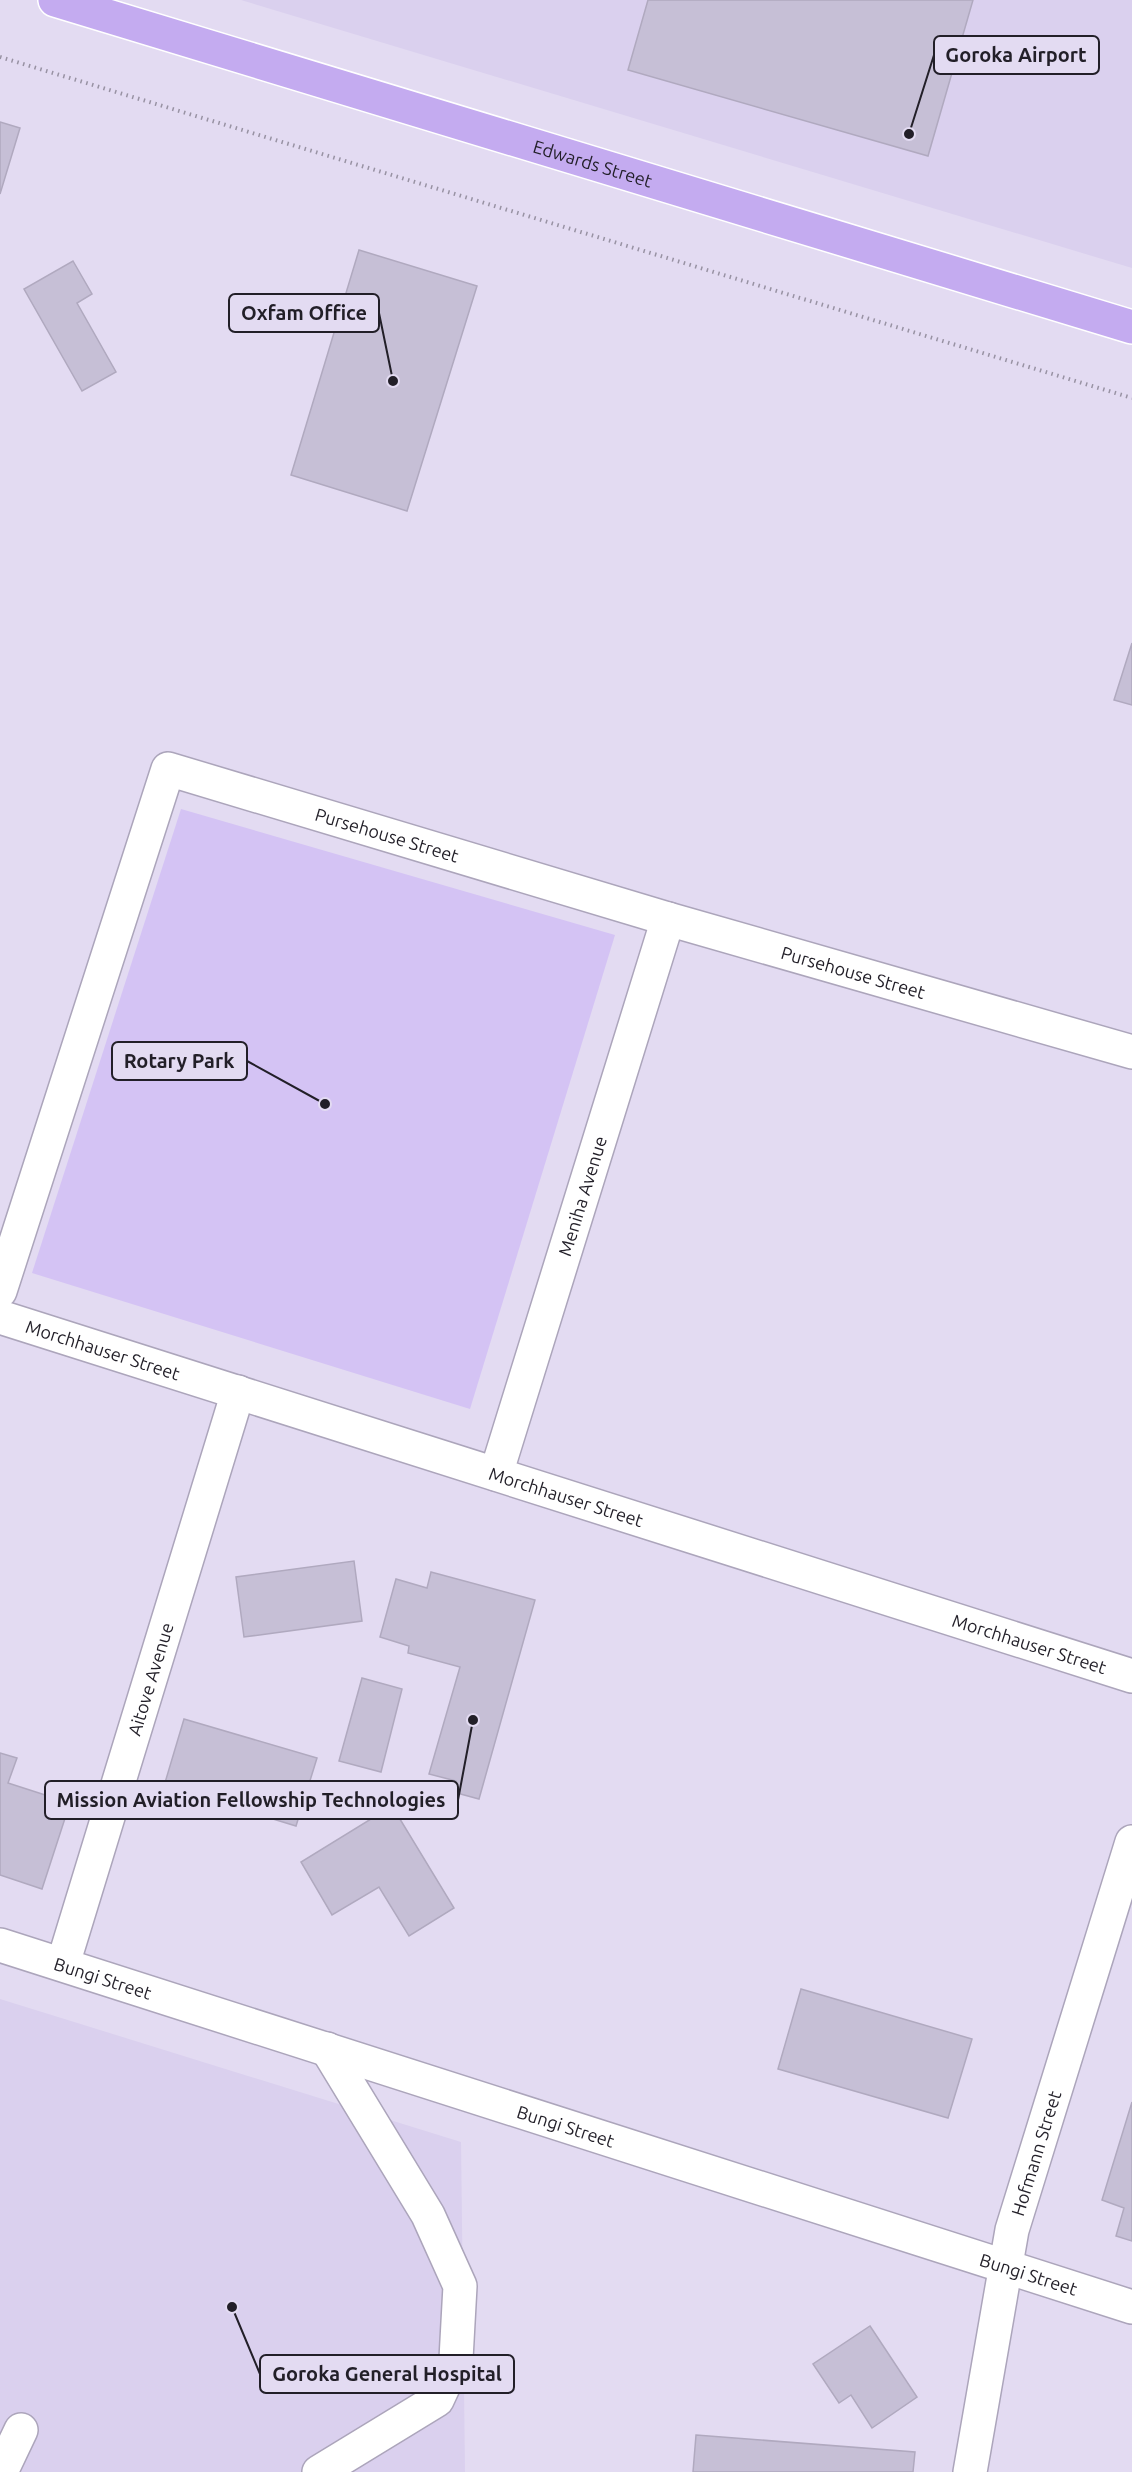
<svg xmlns="http://www.w3.org/2000/svg" width="1132" height="2472" viewBox="0 0 1132 2472" font-family="Ubuntu,sans-serif">
  <style>
    .built { fill: #dad0ee }
    .green { fill: #d4c3f4 }
    .building { fill: #c6bfd6; stroke: #b0a9bf; stroke-width: 1.5 }
    .lines { fill: none; stroke-linecap: round; stroke-linejoin: round }
    .minor-casing { stroke: #aca5bb; stroke-width: 36 }
    .highway-casing { stroke: #fff; stroke-width: 36 }
    .path { stroke: #9892a3; stroke-width: 4; stroke-dasharray: 1.5 4.5; stroke-linecap: butt }
    .minor { stroke: #fff; stroke-width: 33 }
    .highway { stroke: #c4abf0; stroke-width: 33 }
    .labels { text-anchor: middle; dominant-baseline: central; stroke-width: 5; stroke-linejoin: round; paint-order: stroke }
    .street-label { font-size: 18px; fill: #221f28; stroke: #e3dbf2 }
    .leader { fill: none; stroke: #221f28; stroke-width: 2 }
    .callout-dot { fill: #221f28; stroke: #e3dbf2; stroke-width: 2 }
    .callout { fill: #e3dbf2; stroke: #221f28; stroke-width: 2 }
    .callout-label { font-size: 20px; text-anchor: middle; font-weight: bold; fill: #221f28 }
  </style>
  <rect width="100%" height="100%" fill="#e3dbf2"/>
  <g class="built">
    <path d="M241,0H1132V268Z"/>
    <path d="M0,1999L461,2142L465,2472H0Z"/>
  </g>
  <path class="green" d="M181,809L615,935L470,1409L32,1273Z"/>
  <g class="building">
    <path d="M648,0H973L928,156L628,70Z"/>
    <path d="M0,122L20,128L0,194Z"/>
    <path d="M359,250L477,286L407,511L291,475Z"/>
    <path d="M73,261L92,294L77,303L116,372L82,391L24,289Z"/>
    <path d="M1132,643V705L1114,700Z"/>
    <path d="M354,1561L362,1621L244,1637L236,1577Z"/>
    <path d="M431,1572L535,1600L479,1799L453,1792L456,1781L429,1774L460,1667L408,1653L409,1646L380,1637L396,1579L427,1588Z"/>
    <path d="M362,1678L402,1689L381,1772L339,1761Z"/>
    <path d="M184,1719L317,1758L296,1826L164,1786Z"/>
    <path d="M0,1753L17,1758L8,1783L70,1803L42,1889L0,1875Z"/>
    <path d="M392,1806L454,1908L409,1936L379,1887L332,1915L301,1862Z"/>
    <path d="M801,1989L972,2039L948,2118L778,2069Z"/>
    <path d="M1132,2102V2241L1116,2236L1124,2208L1102,2200Z"/>
    <path d="M870,2326L917,2397L872,2428L851,2395L839,2403L813,2364Z"/>
    <path d="M696,2435L915,2452L913,2472H693Z"/>
  </g>
  <g class="lines">
    <defs>
      <g id="minor">
        <path id="s1" d="M0,1291L168,769L668,919L1132,1052"/>
        <path id="s2" d="M0,1317L1132,1676"/>
        <path id="s3" d="M496,1474L668,919"/>
        <path id="s4" d="M0,1945L1132,2307"/>
        <path id="s5" d="M63,1964L238,1392"/>
        <path d="M1,2472L21,2430"/>
        <path d="M319,2472L437,2400L456,2359L460,2286L428,2215L327,2049"/>
        <path id="s6" d="M970,2472L1012,2230L1132,1842"/>
      </g>
      <g id="highway">
        <path id="s7" d="M55,0L1132,327"/>
      </g>
    </defs>
    <use href="#minor" class="minor-casing"/>
    <use href="#highway" class="highway-casing"/>
    <path class="path" d="M0,57L1132,398"/>
    <use href="#minor" class="minor"/>
    <use href="#highway" class="highway"/>
  </g>
  <g class="labels">
    <g class="street-label">
      <text stroke="none"><textPath href="#s7" startOffset="562">Edwards Street</textPath></text>
      <text stroke="none"><textPath href="#s1" startOffset="777">Pursehouse Street</textPath></text>
      <text stroke="none"><textPath href="#s1" startOffset="1263">Pursehouse Street</textPath></text>
      <text stroke="none"><textPath href="#s3" startOffset="291">Meniha Avenue</textPath></text>
      <text stroke="none"><textPath href="#s2" startOffset="108">Morchhauser Street</textPath></text>
      <text stroke="none"><textPath href="#s2" startOffset="594">Morchhauser Street</textPath></text>
      <text stroke="none"><textPath href="#s2" startOffset="1080">Morchhauser Street</textPath></text>
      <text stroke="none"><textPath href="#s5" startOffset="298">Aitove Avenue</textPath></text>
      <text stroke="none"><textPath href="#s4" startOffset="108">Bungi Street</textPath></text>
      <text stroke="none"><textPath href="#s4" startOffset="594">Bungi Street</textPath></text>
      <text stroke="none"><textPath href="#s6" startOffset="326">Hofmann Street</textPath></text>
      <text stroke="none"><textPath href="#s4" startOffset="1080">Bungi Street</textPath></text>
    </g>
  </g>
  <path class="leader" d="M909 134L934 55M393 381L379 313M325 1104L247 1061M473 1720L458 1800M232 2307L260 2374"/>
  <g class="callout-dot">
    <circle cx="909" cy="134" r="6"/>
    <circle cx="393" cy="381" r="6"/>
    <circle cx="325" cy="1104" r="6"/>
    <circle cx="473" cy="1720" r="6"/>
    <circle cx="232" cy="2307" r="6"/>
  </g>
  <g class="callout">
    <rect x="934" y="36" width="165" height="38" rx="6"/>
    <rect x="229" y="294" width="150" height="38" rx="6"/>
    <rect x="112" y="1042" width="135" height="38" rx="6"/>
    <rect x="45" y="1781" width="413" height="38" rx="6"/>
    <rect x="260" y="2355" width="254" height="38" rx="6"/>
  </g>
  <g class="callout-label">
    <text x="1016" y="62">Goroka Airport</text>
    <text x="304" y="320">Oxfam Office</text>
    <text x="179" y="1068">Rotary Park</text>
    <text x="251" y="1807">Mission Aviation Fellowship Technologies</text>
    <text x="387" y="2381">Goroka General Hospital</text>
  </g>
</svg>
